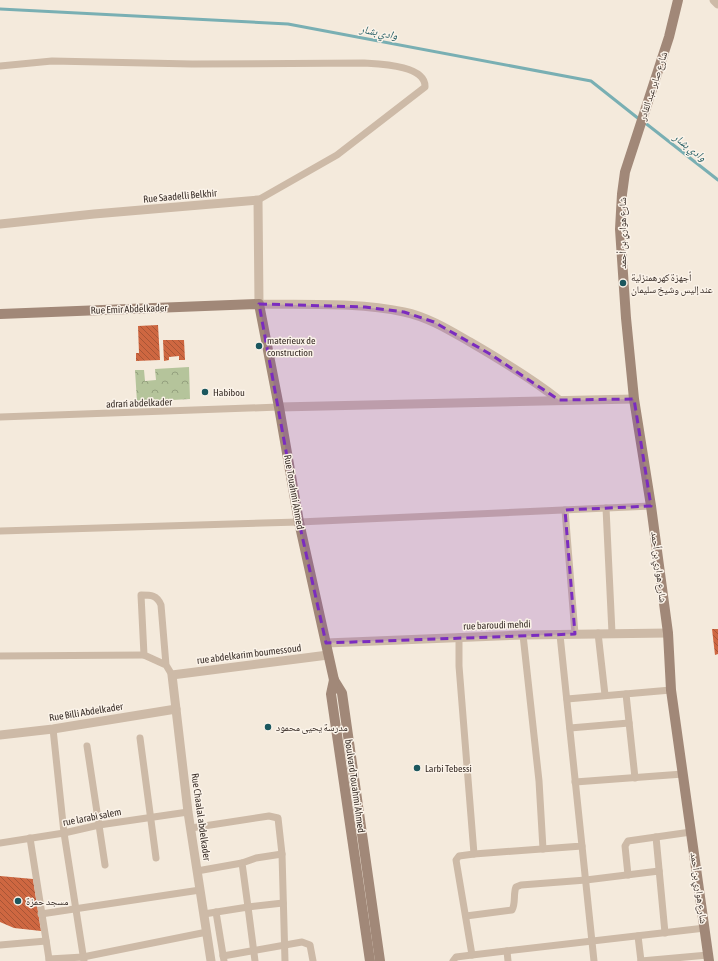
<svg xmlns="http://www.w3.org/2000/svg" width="718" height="961" viewBox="0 0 718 961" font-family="'Asap Condensed','Noto Naskh Arabic',sans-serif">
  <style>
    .park { fill: url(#park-crowns) }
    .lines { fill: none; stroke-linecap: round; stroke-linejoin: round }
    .stream { stroke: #79afb3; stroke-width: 3 }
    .building { fill: url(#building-back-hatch) }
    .minor { stroke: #cdbaa7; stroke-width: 7 }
    .tertiary { stroke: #cdbaa7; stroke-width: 9 }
    .secondary { stroke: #a18878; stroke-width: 10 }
    .marked { fill: #7b2cbf; fill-opacity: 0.2; stroke: #7b2cbf; stroke-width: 3; stroke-dasharray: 8 5; stroke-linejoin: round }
    .poi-dot { fill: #1b575e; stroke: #fbf3e9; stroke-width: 1.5 }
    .labels { text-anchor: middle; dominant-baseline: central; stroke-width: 3; stroke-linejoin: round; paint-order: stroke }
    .street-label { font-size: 10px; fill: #392e28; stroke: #fbf3e9 }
    .poi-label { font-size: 10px; fill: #392e28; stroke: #fbf3e9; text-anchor: start }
    .water-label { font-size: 11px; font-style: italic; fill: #1b575e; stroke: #fbf3e9 }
  </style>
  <defs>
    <pattern id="park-crowns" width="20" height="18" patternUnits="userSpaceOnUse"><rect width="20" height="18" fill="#b5c49b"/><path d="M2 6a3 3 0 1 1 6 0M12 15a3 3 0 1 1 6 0" fill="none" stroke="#94a07e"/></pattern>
    <pattern id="building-back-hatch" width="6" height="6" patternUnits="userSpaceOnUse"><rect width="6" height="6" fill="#ce6741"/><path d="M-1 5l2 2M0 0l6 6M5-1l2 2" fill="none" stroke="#a85536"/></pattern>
  </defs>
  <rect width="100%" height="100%" fill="#f4eadc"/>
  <path class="park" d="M189,367L190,399L137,402L135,370H144L145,381L156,380L155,369Z"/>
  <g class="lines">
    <g class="stream">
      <path d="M0,9L288,24L591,81L639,119"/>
      <path d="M644,122L718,180"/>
    </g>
  </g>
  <g class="building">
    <path d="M158,325L160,360L136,361V353H139L138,326Z"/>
    <path d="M163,340H184L185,360H179V356L169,357V360L164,361Z"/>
    <path d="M712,629H718V654L715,655Z"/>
    <path d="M0,876L33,879L41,931L14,928L0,922Z"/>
  </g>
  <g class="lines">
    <g class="minor">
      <path d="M0,66L52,61L192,64L364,63C379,64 426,65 425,87L337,155L258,200"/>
      <path d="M0,417L279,407"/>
      <path d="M606,508L612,633"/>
      <path d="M565,510L575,634"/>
      <path d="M0,531L299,522L651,506"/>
      <path d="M598,633L605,695"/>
      <path d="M523,635L539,781L543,849"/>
      <path d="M459,637V666L474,854L582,846L560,635"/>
      <path d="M0,656L144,655"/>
      <path d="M166,665L161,605C157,595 151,595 141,595L144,655L166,665L172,675"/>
      <path d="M626,694L635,778"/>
      <path d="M567,699L671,690"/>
      <path d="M570,728L629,723"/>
      <path d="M53,729L64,833L84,961"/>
      <path d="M140,738L156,858"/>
      <path d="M87,746L105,865"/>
      <path d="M575,782L683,774"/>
      <path d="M191,828L269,816L278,818L282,854L285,961"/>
      <path d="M656,837L665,933"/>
      <path d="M30,838L49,959"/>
      <path d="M0,843L64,833L99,825L188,812"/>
      <path d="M582,846L594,961"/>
      <path d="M282,854L256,858L242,863L248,907L283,903"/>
      <path d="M197,871L242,863"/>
      <path d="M628,875L625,846L628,841L691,832"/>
      <path d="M216,912L224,961"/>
      <path d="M41,914L200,890"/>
      <path d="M204,914L248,907L255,961"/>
      <path d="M466,916L512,910C516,903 513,894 516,887L521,885L586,880L659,871"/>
      <path d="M638,936L641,961"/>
      <path d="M0,945L46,941"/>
      <path d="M507,951L508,961"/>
      <path d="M472,955L456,860L459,856L474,854"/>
      <path d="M223,956L302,942L310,945L313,961"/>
      <path d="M49,961V959L83,957L207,932"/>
      <path d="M453,961L456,957L472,955L705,928"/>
      <path d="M641,961L708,955"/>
    </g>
    <g class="tertiary">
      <path d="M714,0L718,4"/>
      <path d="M0,224L94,214L258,200L259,304C306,305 357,302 404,312C428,317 449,330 470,342C501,360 531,378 559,400"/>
      <path d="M279,407L634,399"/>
      <path d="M326,643L523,635L668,633"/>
      <path d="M0,735L53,729L176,709"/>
      <path d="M211,961L188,812L172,675L328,655"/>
    </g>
    <g class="secondary">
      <path d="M678,0L669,37L625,172L622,194L620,229L626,318L634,399L651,506L668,633L671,690L709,961"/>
      <path d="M0,314L259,304L279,407L299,522L334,680L342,693L380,961"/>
      <path d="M334,680L331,694L370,961"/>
    </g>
  </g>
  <path class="marked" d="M259,304L365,307L404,312L434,322L490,354L559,400L634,399L651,506L565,510L575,634L326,643L299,522Z"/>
  <g class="poi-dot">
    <circle cx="623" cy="283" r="4"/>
    <circle cx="259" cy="346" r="4"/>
    <circle cx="205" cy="392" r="4"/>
    <circle cx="268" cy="727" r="4"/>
    <circle cx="417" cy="768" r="4"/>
    <circle cx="18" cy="901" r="4"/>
  </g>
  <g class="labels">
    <g class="street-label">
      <text transform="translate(653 86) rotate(-72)">شارع صابر عبد القادر</text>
      <text transform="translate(180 196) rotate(-5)">Rue Saadelli Belkhir</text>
      <text transform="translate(622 233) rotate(-90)">شارع هواري بن أحمد</text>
      <text transform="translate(129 309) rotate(-2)">Rue Emir Abdelkader</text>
      <text transform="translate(139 403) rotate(-2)">adrari abdelkader</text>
      <text transform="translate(294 492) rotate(80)">Rue Touahmi Ahmed</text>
      <text transform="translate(659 567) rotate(83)">شارع هواري بن أحمد</text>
      <text transform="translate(497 625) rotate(-2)">rue baroudi mehdi</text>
      <text transform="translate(249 654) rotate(-7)">rue abdelkarim boumessoud</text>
      <text transform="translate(86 712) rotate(-9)">Rue Billi Abdelkader</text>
      <text transform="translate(355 786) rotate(82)">boulvard Touahmi Ahmed</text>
      <text transform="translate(92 817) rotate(-11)">rue larabi salem</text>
      <text transform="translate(201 817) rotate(82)">Rue Chaalal abdelkader</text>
      <text transform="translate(699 888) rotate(82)">شارع هواري بن أحمد</text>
    </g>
    <g class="poi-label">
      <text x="631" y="277">أجهزة كهرهمنزلية<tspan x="631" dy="12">عند إليس وشيخ سليمان</tspan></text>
      <text x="267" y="340">materieux de<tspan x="267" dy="12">construction</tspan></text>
      <text x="213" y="392">Habibou</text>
      <text x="276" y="727">مدرسة يحيى محمود</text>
      <text x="425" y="768">Larbi Tebessi</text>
      <text x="26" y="901">مسجد حمزة</text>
    </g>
    <g class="water-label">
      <text transform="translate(379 32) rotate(11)">وادي بشار</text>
      <text transform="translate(690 147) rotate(38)">وادي بشار</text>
    </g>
  </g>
</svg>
